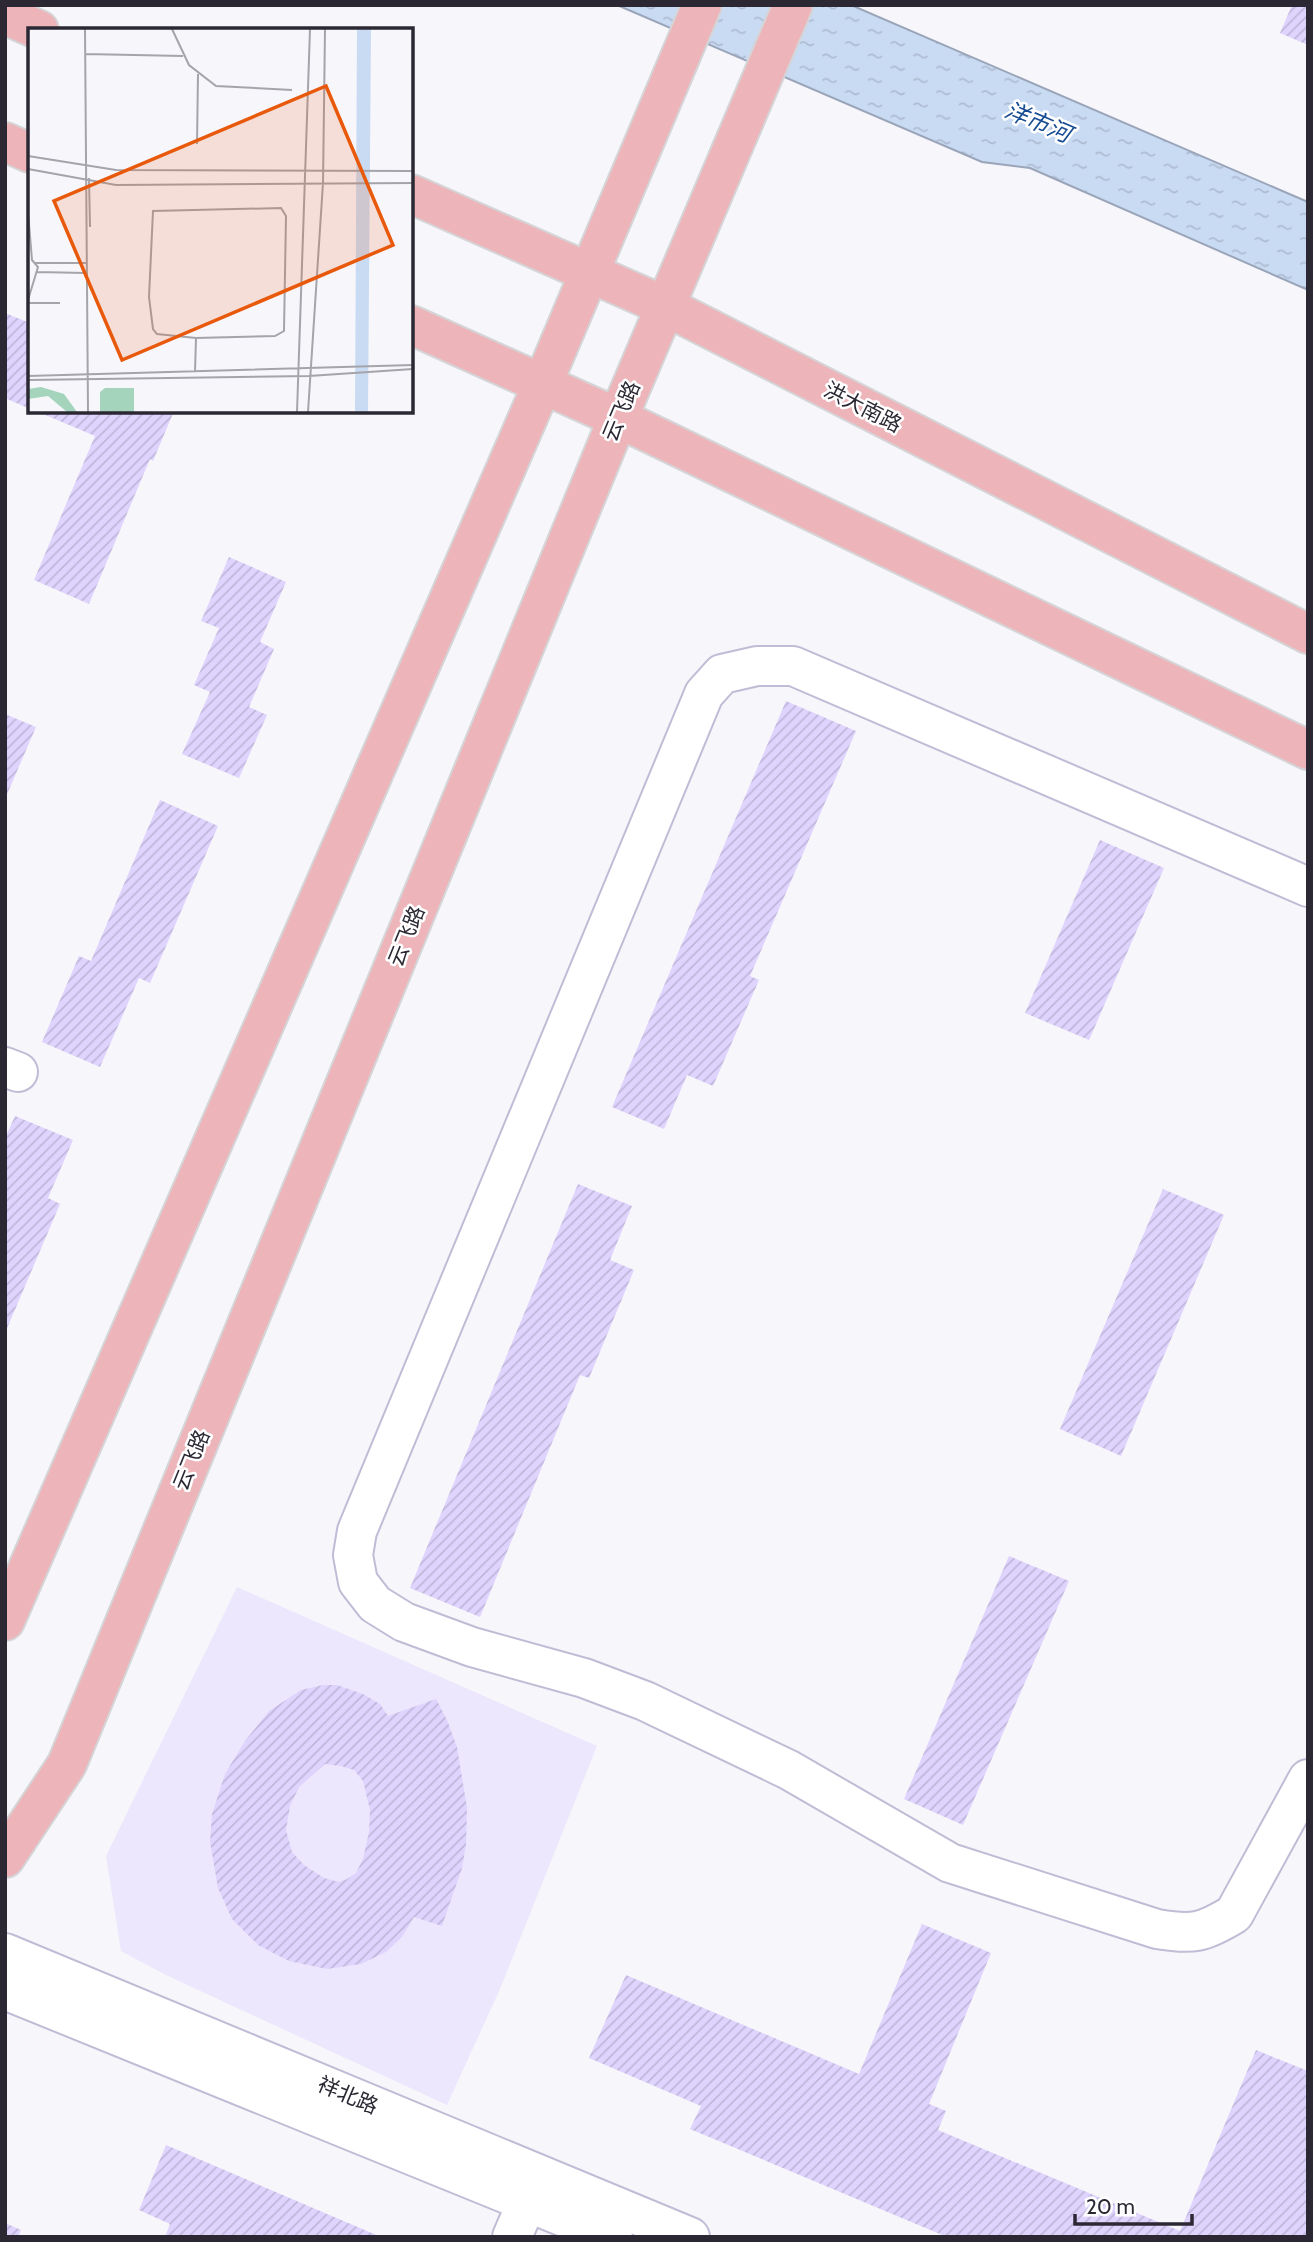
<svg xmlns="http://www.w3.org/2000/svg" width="1313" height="2242" viewBox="0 0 1313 2242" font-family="Cabin,'Noto Sans SC',sans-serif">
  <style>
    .built { fill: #ece7fc }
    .water { fill: url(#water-ripples); stroke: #9aa5b9; stroke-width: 2 }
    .building { fill: url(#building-hatch); fill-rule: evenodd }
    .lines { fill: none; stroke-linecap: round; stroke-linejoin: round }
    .minor-casing { stroke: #c2bbd5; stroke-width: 42 }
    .major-casing { stroke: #d5d4d6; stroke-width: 42 }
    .minor { stroke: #fff; stroke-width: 38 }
    .major { stroke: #edb4ba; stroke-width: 38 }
    .labels { text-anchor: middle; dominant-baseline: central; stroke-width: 5; stroke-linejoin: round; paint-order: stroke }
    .street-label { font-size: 21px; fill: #2b2833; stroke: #fff }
    .water-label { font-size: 23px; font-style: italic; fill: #164c92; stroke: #fff }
    .inset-road { fill: none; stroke: #a5a4ab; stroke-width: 2 }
    .view { fill: #e8590c; fill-opacity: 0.15; stroke: #e8590c; stroke-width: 3.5 }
    .inset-edge { fill: none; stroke: #2b2833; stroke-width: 3.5 }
  </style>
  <defs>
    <pattern id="water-ripples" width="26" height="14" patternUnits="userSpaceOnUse" patternTransform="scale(1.75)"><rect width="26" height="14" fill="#c9dbf3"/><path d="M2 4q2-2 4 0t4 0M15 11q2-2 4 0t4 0" fill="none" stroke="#adbcd1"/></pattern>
    <pattern id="building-hatch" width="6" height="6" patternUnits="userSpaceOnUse" patternTransform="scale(1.75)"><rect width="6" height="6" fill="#dfd4fe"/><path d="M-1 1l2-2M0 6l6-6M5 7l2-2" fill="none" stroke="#c0b6da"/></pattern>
  </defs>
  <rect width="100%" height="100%" fill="#f7f6fb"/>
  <path class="built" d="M237,1587L597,1746L500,1989L447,2105L166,1975L121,1951L106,1856Z"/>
  <path class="water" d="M617,5H851L1308,202V290L1030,168L982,162Z"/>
  <g class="building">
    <path d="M1292,5H1308V45L1280,33Z"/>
    <path d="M5,313L30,323V409L5,398Z"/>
    <path d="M36,411H174L153,461L150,459L89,604L34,580L95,436Z"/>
    <path d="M229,557L286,582L260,642L274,649L249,707L267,715L239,778L182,754L210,692L194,685L219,628L201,621Z"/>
    <path d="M786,701L856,731L750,976L759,980L713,1086L687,1075L664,1129L612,1107Z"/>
    <path d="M5,714L36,727L5,799Z"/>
    <path d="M160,800L218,826L150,983L139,978L100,1067L42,1042L79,956L91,961Z"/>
    <path d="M1100,840L1164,868L1089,1040L1025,1013Z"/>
    <path d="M15,1116L73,1140L48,1198L60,1204L5,1333V1138Z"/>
    <path d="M578,1184L632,1206L610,1260L634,1270L589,1378L580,1375L480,1617L410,1588Z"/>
    <path d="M1163,1189L1224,1215L1121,1456L1060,1429Z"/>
    <path d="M1009,1556L1069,1581L963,1825L904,1799Z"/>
    <path d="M323,1685H337L363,1694L380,1704L388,1716L436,1699L447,1720L457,1747L467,1808L466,1844L462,1868L442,1926L414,1917L402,1937L386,1952L361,1964L327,1969L289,1961L258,1945L232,1919L218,1888L210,1842L212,1814L225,1774L245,1741L269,1711L301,1690ZM325,1764L341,1766L354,1770L363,1781L370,1810L369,1832L363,1859L356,1873L347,1879L339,1882L324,1878L304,1865L292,1852L286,1830L290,1806L299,1787Z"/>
    <path d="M922,1924L991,1953L929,2104L946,2111L938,2130L1180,2231L1256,2050L1308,2071V2237H947L690,2129L701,2106L589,2058L626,1975L859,2074Z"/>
    <path d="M166,2145L381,2237H165L170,2224L139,2210Z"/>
    <path d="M5,2223L21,2230L18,2237H5Z"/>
  </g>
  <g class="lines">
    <defs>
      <g id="minor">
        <path d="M1308,887L793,666H757L722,674L704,694L357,1531L353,1555L358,1582L375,1604L404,1622L472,1647L584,1678L645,1701L789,1770L950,1863L1157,1929C1193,1935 1203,1933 1234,1914L1308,1779"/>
        <path d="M5,1067L18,1072"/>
        <path d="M5,1953L690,2237"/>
        <path d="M5,1990L613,2237"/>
        <path d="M512,2237L527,2202"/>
      </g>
      <g id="major">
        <path d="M5,15L39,30"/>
        <path d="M5,142L30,153"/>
        <path d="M411,194L665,306L1308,634"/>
        <path d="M411,325L618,418L1308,750"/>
        <path d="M5,1621L543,383L702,5"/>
        <path d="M5,1858L67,1764L618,418L793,5"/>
      </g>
    </defs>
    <use href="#minor" class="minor-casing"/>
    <use href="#major" class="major-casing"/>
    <use href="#minor" class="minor"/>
    <use href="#major" class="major"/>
  </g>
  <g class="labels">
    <g class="street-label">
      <text transform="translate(863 407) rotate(27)">洪大南路</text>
      <text transform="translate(621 411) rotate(-67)">云飞路</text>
      <text transform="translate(406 936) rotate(-68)">云飞路</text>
      <text transform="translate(191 1460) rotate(-68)">云飞路</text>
      <text transform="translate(348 2095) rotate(23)">祥北路</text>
    </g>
    <g class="water-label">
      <text transform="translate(1038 122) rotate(23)">洋市河</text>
    </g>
  </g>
  <g transform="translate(28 28)">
    <rect width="385" height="385" fill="#f7f6fb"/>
    <path d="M13,359L36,366L49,384H39L20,368L0,371V361ZM77,360H106V384H72V364Z" fill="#a4d4bc"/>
    <path d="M329,1H343L340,384H327Z" fill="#c9dbf3"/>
    <path class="inset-road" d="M57,1L60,384M144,1L161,37L188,58L264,62M57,26L155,28M169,116L170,46M0,128L88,142L385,143M0,141L88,157L385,155M61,150L62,199M0,184L4,232L10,239L0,272M7,235H58M9,244L58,245M0,275H32M167,344L168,310L247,308L256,303L258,188L253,180L125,183L121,269L125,301L129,306L168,310M0,348L385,337M0,352L281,348L385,341M269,384L282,1M280,384L295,155L297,1"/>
    <path class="view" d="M298,58L365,217L94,332L26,173Z"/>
    <rect width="385" height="385" class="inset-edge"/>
  </g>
  <rect width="1313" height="2242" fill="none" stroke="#2b2833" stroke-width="14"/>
  <path d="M1075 2214v10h117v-10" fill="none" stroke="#2b2833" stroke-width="3.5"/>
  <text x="1086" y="2214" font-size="21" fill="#2b2833" stroke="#ffffff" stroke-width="5" paint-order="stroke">20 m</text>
</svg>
